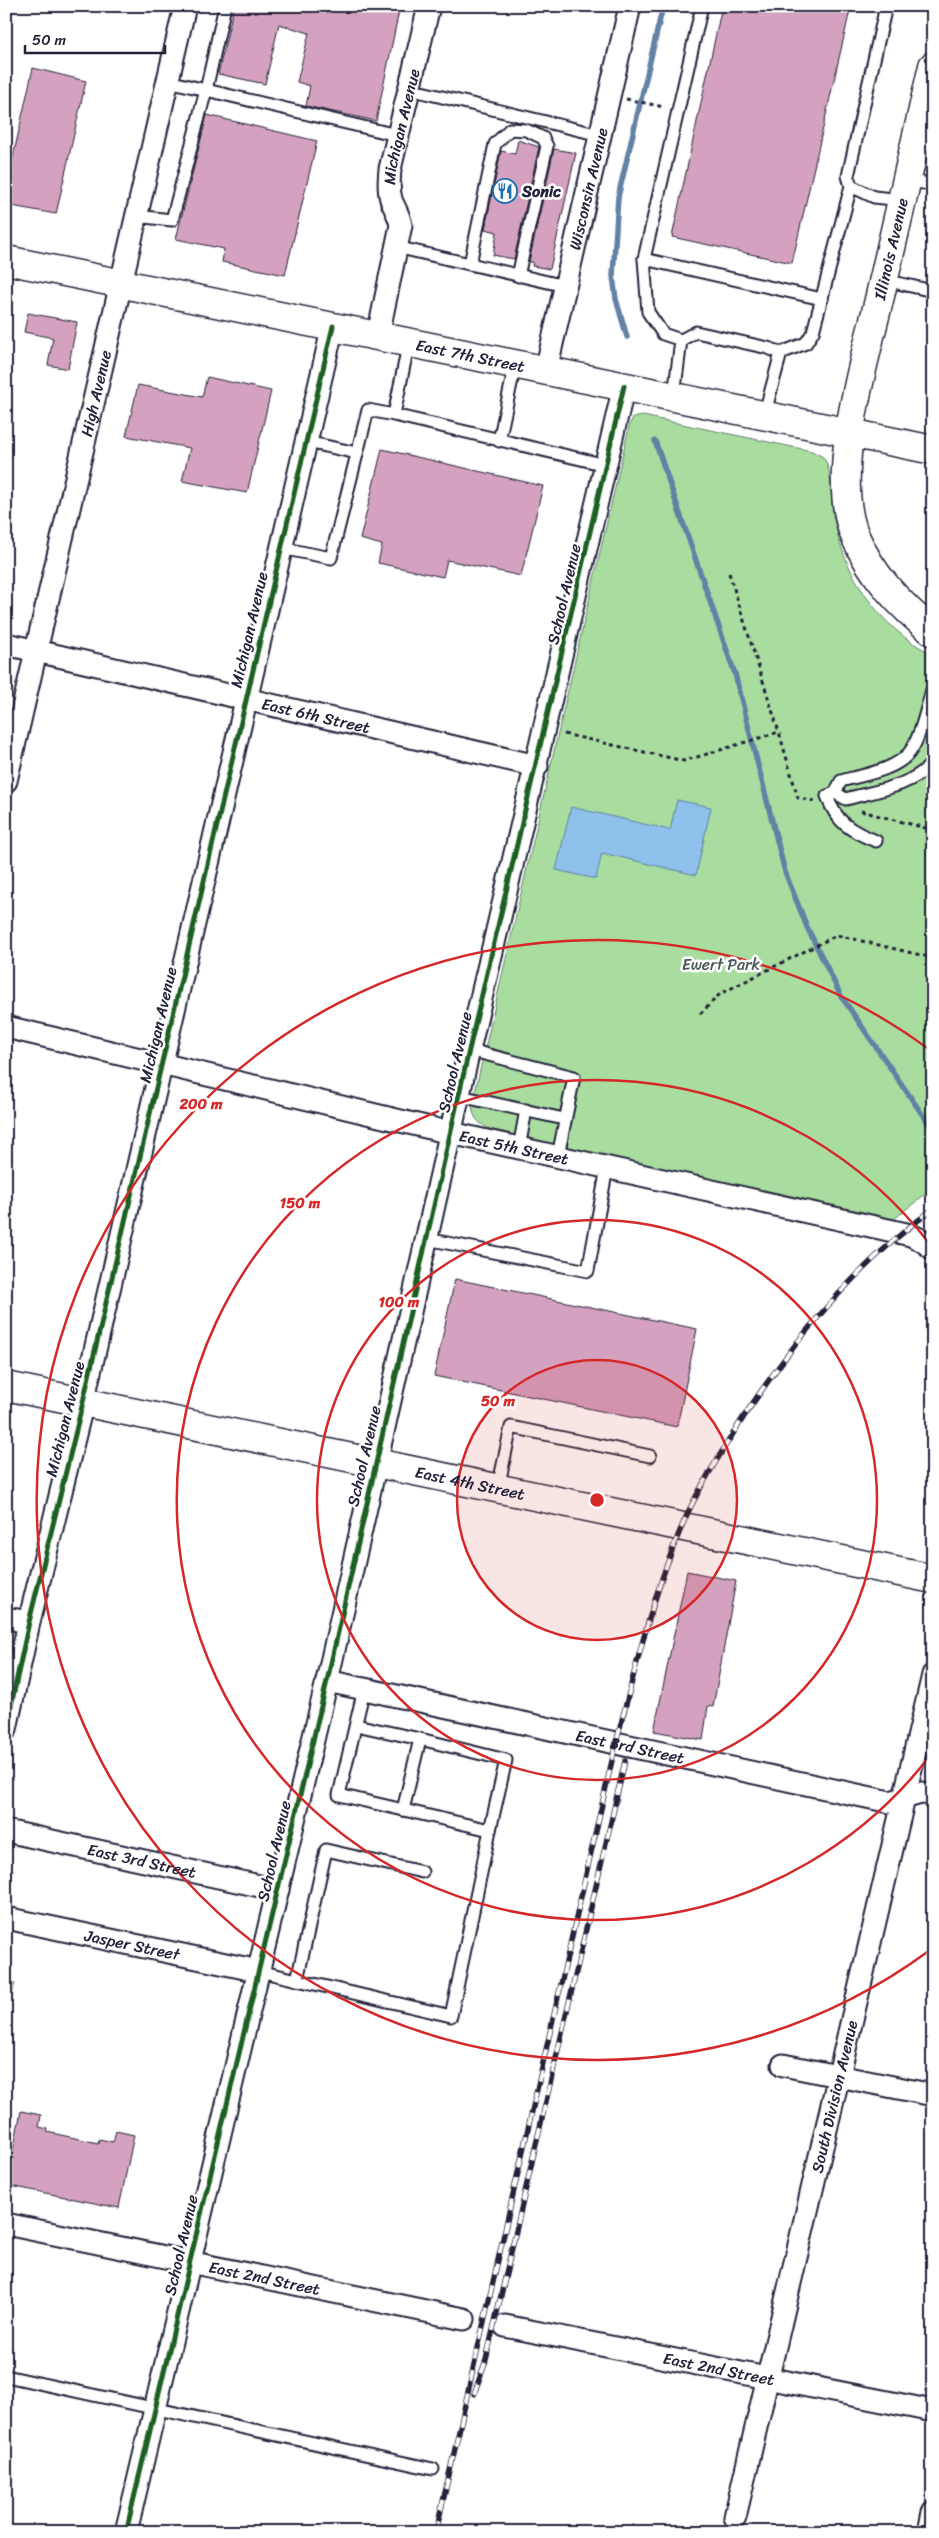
<svg xmlns="http://www.w3.org/2000/svg" width="939" height="2538" viewBox="0 0 939 2538" font-family="Sriracha,sans-serif">
  <style>
    .green { fill: #a8dd9f; stroke: #65806d }
    .water { fill: #8ec1eb; stroke: #6381a5 }
    .lines { fill: none; stroke-linecap: round; stroke-linejoin: round }
    .stream { stroke: #6381a5; stroke-width: 5.5 }
    .building { fill: #d4a2bf; stroke: #22223b }
    .service-casing { stroke: #22223b; stroke-width: 15 }
    .minor-casing { stroke: #22223b; stroke-width: 25 }
    .tertiary-casing { stroke: #22223b; stroke-width: 31 }
    .primary-casing { stroke: #22223b; stroke-width: 31 }
    .path { stroke: #22223b; stroke-width: 3; stroke-dasharray: 4 4; stroke-linecap: butt }
    .service { stroke: #fff; stroke-width: 11 }
    .minor { stroke: #fff; stroke-width: 21 }
    .tertiary { stroke: #fff; stroke-width: 28 }
    .primary { stroke: #fff; stroke-width: 28 }
    .rail-casing { stroke: #22223b; stroke-width: 5.5 }
    .rail { stroke: #fff; stroke-width: 4; stroke-dasharray: 11; stroke-linecap: butt }
    .cycleway-casing { stroke: #fff; stroke-width: 8 }
    .cycleway { stroke: #1b5e20; stroke-width: 5 }
    .ring { fill: none; stroke: #d62828; stroke-width: 2.5 }
    .labels { text-anchor: middle; dominant-baseline: central; stroke-width: 5; stroke-linejoin: round; paint-order: stroke }
    .street-label { font-size: 16px; fill: #22223b; stroke: #fff }
    .poi-label { font-size: 16px; font-weight: bold; fill: #22223b; stroke: #fff; text-anchor: start }
    .park-label { font-size: 16px; fill: #4a5a59; stroke: #fff }
    .centre { fill: #d62828; stroke: #fff; stroke-width: 2.5 }
    .ring-label { font-size: 15px; text-anchor: middle; font-weight: bold; fill: #d62828; stroke: #fff; stroke-width: 5; stroke-linejoin: round; paint-order: stroke }
  </style>
  <rect width="100%" height="100%" fill="#fff"/>
  <filter id="ink" filterUnits="userSpaceOnUse"><feTurbulence type="fractalNoise" baseFrequency=".02" numOctaves="2"/><feDisplacementMap in="SourceGraphic" scale="10" xChannelSelector="R" yChannelSelector="G"/><feConvolveMatrix kernelMatrix="1 2 1 2 8 2 1 2 1" color-interpolation-filters="sRGB"/></filter>
  <g filter="url(#ink)">
    <g class="green">
      <path d="M643,416L812,451L823,457C833,470 830,497 833,513C841,570 879,630 933,654V1188L889,1223L492,1130C479,1124 473,1119 472,1105L630,423L633,418Z"/>
      <path d="M6,1981L15,1983L6,2022Z"/>
    </g>
    <path class="water" d="M677,800L711,807L696,875L602,853L596,879L556,870L571,807L670,830Z"/>
    <g class="lines">
      <g class="stream">
        <path d="M627,337L616,299L613,276L618,197L663,6"/>
        <path d="M655,441L735,674L785,872L807,927L841,996L933,1130"/>
      </g>
    </g>
    <g class="building">
      <path d="M234,6H400L376,121L306,106L310,86L297,82L309,33L279,24L265,84L218,74Z"/>
      <path d="M722,6H851L792,263L672,237Z"/>
      <path d="M33,68L86,81L56,214L6,205V188Z"/>
      <path d="M207,115L317,141L285,275L222,262L224,249L176,239Z"/>
      <path d="M518,140L539,147L514,259L493,255L497,232L485,229L501,151L515,154Z"/>
      <path d="M554,149L576,153L550,269L532,266L533,262H529Z"/>
      <path d="M28,313L77,322L68,369L48,365L53,338L24,332Z"/>
      <path d="M207,377L271,391L247,493L182,481L190,448L126,436L138,385L202,397Z"/>
      <path d="M382,449L543,486L521,576L447,560L443,577L378,563L382,545L360,539Z"/>
      <path d="M455,1279L697,1329L677,1427L434,1376Z"/>
      <path d="M687,1571L736,1581L713,1707L708,1706L703,1740L654,1731Z"/>
      <path d="M21,2111L41,2115L39,2127L48,2129L47,2132L98,2143L99,2139L113,2142L116,2131L134,2135L119,2208L6,2185Z"/>
    </g>
    <g class="lines">
      <defs>
        <g id="service">
          <path d="M886,6L848,176L851,186L874,197L902,200"/>
          <path d="M168,81L206,90L225,6"/>
          <path d="M409,89L600,135"/>
          <path d="M908,180L933,185"/>
          <path d="M135,216L172,220L206,90L397,135"/>
          <path d="M396,247L565,286"/>
          <path d="M644,259L822,299"/>
          <path d="M470,264L495,144L510,129L526,130L543,138L547,146L518,276"/>
          <path d="M884,280L933,291"/>
          <path d="M681,340L663,334L648,312L644,259L702,6"/>
          <path d="M409,341L394,415L606,465"/>
          <path d="M674,396L681,340L696,332L768,348L781,353"/>
          <path d="M764,416L781,353L806,343L813,332L851,186"/>
          <path d="M499,441L515,365"/>
          <path d="M307,442L357,453"/>
          <path d="M281,548L331,558L368,410L394,415"/>
          <path d="M933,687C927,705 921,738 909,753C894,771 862,775 841,781L835,793L846,799C875,791 912,787 933,762"/>
          <path d="M835,793L827,796C836,822 850,831 876,841"/>
          <path d="M469,1050L574,1077L558,1156"/>
          <path d="M460,1096L564,1119"/>
          <path d="M519,1148L526,1110"/>
          <path d="M427,1239L588,1271L607,1168"/>
          <path d="M498,1488L511,1427L650,1456"/>
          <path d="M356,1725L420,1739"/>
          <path d="M403,1810L420,1739L506,1760L490,1830"/>
          <path d="M259,1971L451,2016L490,1830L339,1795L364,1689"/>
          <path d="M297,1980L326,1850L422,1872"/>
          <path d="M6,2376L433,2469"/>
        </g>
        <g id="minor">
          <path id="s1" d="M378,335L401,225C399,215 396,211 392,202C388,192 389,180 390,169L429,6"/>
          <path id="s2" d="M546,370L630,6"/>
          <path id="s3" d="M6,644L537,766"/>
          <path id="s4" d="M6,781L185,6"/>
          <path id="s5" d="M6,1027L451,1133L911,1235L923,1241L933,1249"/>
          <path d="M6,1618L29,1622"/>
          <path id="s6" d="M327,1681L890,1802L921,1793L933,1794"/>
          <path d="M6,1729L29,1622L83,1402L333,326"/>
          <path id="s7" d="M6,1831L278,1890"/>
          <path id="s8" d="M6,1918L259,1971"/>
          <path d="M783,2065L933,2095"/>
          <path id="s9" d="M6,2224L464,2319"/>
          <path id="s10" d="M505,2326L933,2411"/>
          <path id="s11" d="M735,2517L933,1675"/>
          <path d="M126,2532L327,1681L469,1050L624,386"/>
          <path d="M929,2532L933,2512"/>
        </g>
        <g id="tertiary">
          <path d="M933,66C916,140 899,214 882,287C867,355 828,471 855,536C872,576 900,605 933,632"/>
          <path id="s12" d="M6,1386L933,1579"/>
        </g>
        <g id="primary">
          <path id="s13" d="M6,260L933,450"/>
        </g>
      </defs>
      <use href="#service" class="service-casing"/>
      <use href="#minor" class="minor-casing"/>
      <use href="#tertiary" class="tertiary-casing"/>
      <use href="#primary" class="primary-casing"/>
      <g class="path">
        <path d="M626,99L664,107"/>
        <path d="M729,573L779,732"/>
        <path d="M564,734L684,761L779,732L798,798L814,801"/>
        <path d="M861,811L933,830"/>
        <path d="M700,1014L720,994L837,935L933,958"/>
      </g>
      <use href="#service" class="service"/>
      <use href="#minor" class="minor"/>
      <use href="#tertiary" class="tertiary"/>
      <use href="#primary" class="primary"/>
      <defs>
        <g id="rail">
          <path d="M474,2394L486,2360L625,1761"/>
          <path d="M436,2532L616,1743C635,1670 652,1596 682,1526C694,1497 712,1468 729,1440C783,1353 850,1270 933,1209"/>
        </g>
      </defs>
      <use href="#rail" class="rail-casing"/>
      <use href="#rail" class="rail"/>
      <defs>
        <g id="cycleway">
          <path d="M6,1729L29,1622L83,1402L333,326"/>
          <path d="M126,2532L327,1681L469,1050L624,386"/>
        </g>
      </defs>
      <use href="#cycleway" class="cycleway-casing"/>
      <use href="#cycleway" class="cycleway"/>
    </g>
  </g>
  <circle cx="597" cy="1500" r="140" fill="#d62828" fill-opacity=".12"/>
  <g class="ring">
    <circle cx="597" cy="1500" r="140"/>
    <circle cx="597" cy="1500" r="280"/>
    <path d="M932 1753A420 420 0 1 1 932 1247"/>
    <path d="M930 1950A560 560 0 1 1 930 1050"/>
  </g>
  <defs>
    <symbol id="restaurant-ring" viewBox="-11 -11 22 22"><circle r="9.5" fill="#fff" stroke="#1f6fb2" stroke-width="1.5"/><path d="M-5-6h1v4h1v-4h1v4h1v-4h1v5L-1.5 .5V6h-2V.5L-5-1ZM5-6V6H3V1.5H1.5Q1.5-4 5-6Z" fill="#1f6fb2"/></symbol>
  </defs>
  <g fill-rule="evenodd">
    <use href="#restaurant-ring" x="491" y="177" width="28" height="28"/>
  </g>
  <g class="labels">
    <g class="street-label">
      <text stroke="none"><textPath href="#s1" startOffset="214">Michigan Avenue</textPath></text>
      <text stroke="none"><textPath href="#s2" startOffset="186">Wisconsin Avenue</textPath></text>
      <text transform="translate(891 249) rotate(-77)">Illinois Avenue</text>
      <text stroke="none"><textPath href="#s13" startOffset="474">East 7th Street</textPath></text>
      <text stroke="none"><textPath href="#s4" startOffset="398">High Avenue</textPath></text>
      <text transform="translate(564 594) rotate(-77)">School Avenue</text>
      <text transform="translate(249 630) rotate(-77)">Michigan Avenue</text>
      <text stroke="none"><textPath href="#s3" startOffset="318">East 6th Street</textPath></text>
      <text transform="translate(158 1025) rotate(-77)">Michigan Avenue</text>
      <text transform="translate(455 1062) rotate(-77)">School Avenue</text>
      <text stroke="none"><textPath href="#s5" startOffset="522">East 5th Street</textPath></text>
      <text transform="translate(65 1419) rotate(-76)">Michigan Avenue</text>
      <text transform="translate(364 1456) rotate(-77)">School Avenue</text>
      <text stroke="none"><textPath href="#s12" startOffset="474">East 4th Street</textPath></text>
      <text stroke="none"><textPath href="#s6" startOffset="310">East 3rd Street</textPath></text>
      <text transform="translate(274 1851) rotate(-77)">School Avenue</text>
      <text stroke="none"><textPath href="#s7" startOffset="139">East 3rd Street</textPath></text>
      <text stroke="none"><textPath href="#s8" startOffset="129">Jasper Street</textPath></text>
      <text stroke="none"><textPath href="#s11" startOffset="432">South Division Avenue</textPath></text>
      <text transform="translate(181 2245) rotate(-77)">School Avenue</text>
      <text stroke="none"><textPath href="#s9" startOffset="264">East 2nd Street</textPath></text>
      <text stroke="none"><textPath href="#s10" startOffset="218">East 2nd Street</textPath></text>
    </g>
    <g class="poi-label">
      <text x="522" y="191">Sonic</text>
    </g>
    <g class="park-label">
      <text x="721" y="964">Ewert Park</text>
    </g>
  </g>
  <circle cx="597" cy="1500" r="8" class="centre"/>
  <g class="ring-label">
    <text x="201" y="1109">200 m</text>
    <text x="300" y="1208">150 m</text>
    <text x="399" y="1307">100 m</text>
    <text x="498" y="1406">50 m</text>
  </g>
  <rect width="939" height="2538" fill="none" stroke="#fff" stroke-width="25"/>
  <rect x="12" y="12" width="914" height="2513" fill="none" stroke="#22223b" stroke-width="2" filter="url(#ink)"/>
  <path d="M25 45v8h140v-8" fill="none" stroke="#22223b" stroke-width="2.5"/>
  <text x="32" y="45" font-size="15" fill="#22223b" stroke="#ffffff" stroke-width="4" paint-order="stroke">50 m</text>
</svg>
